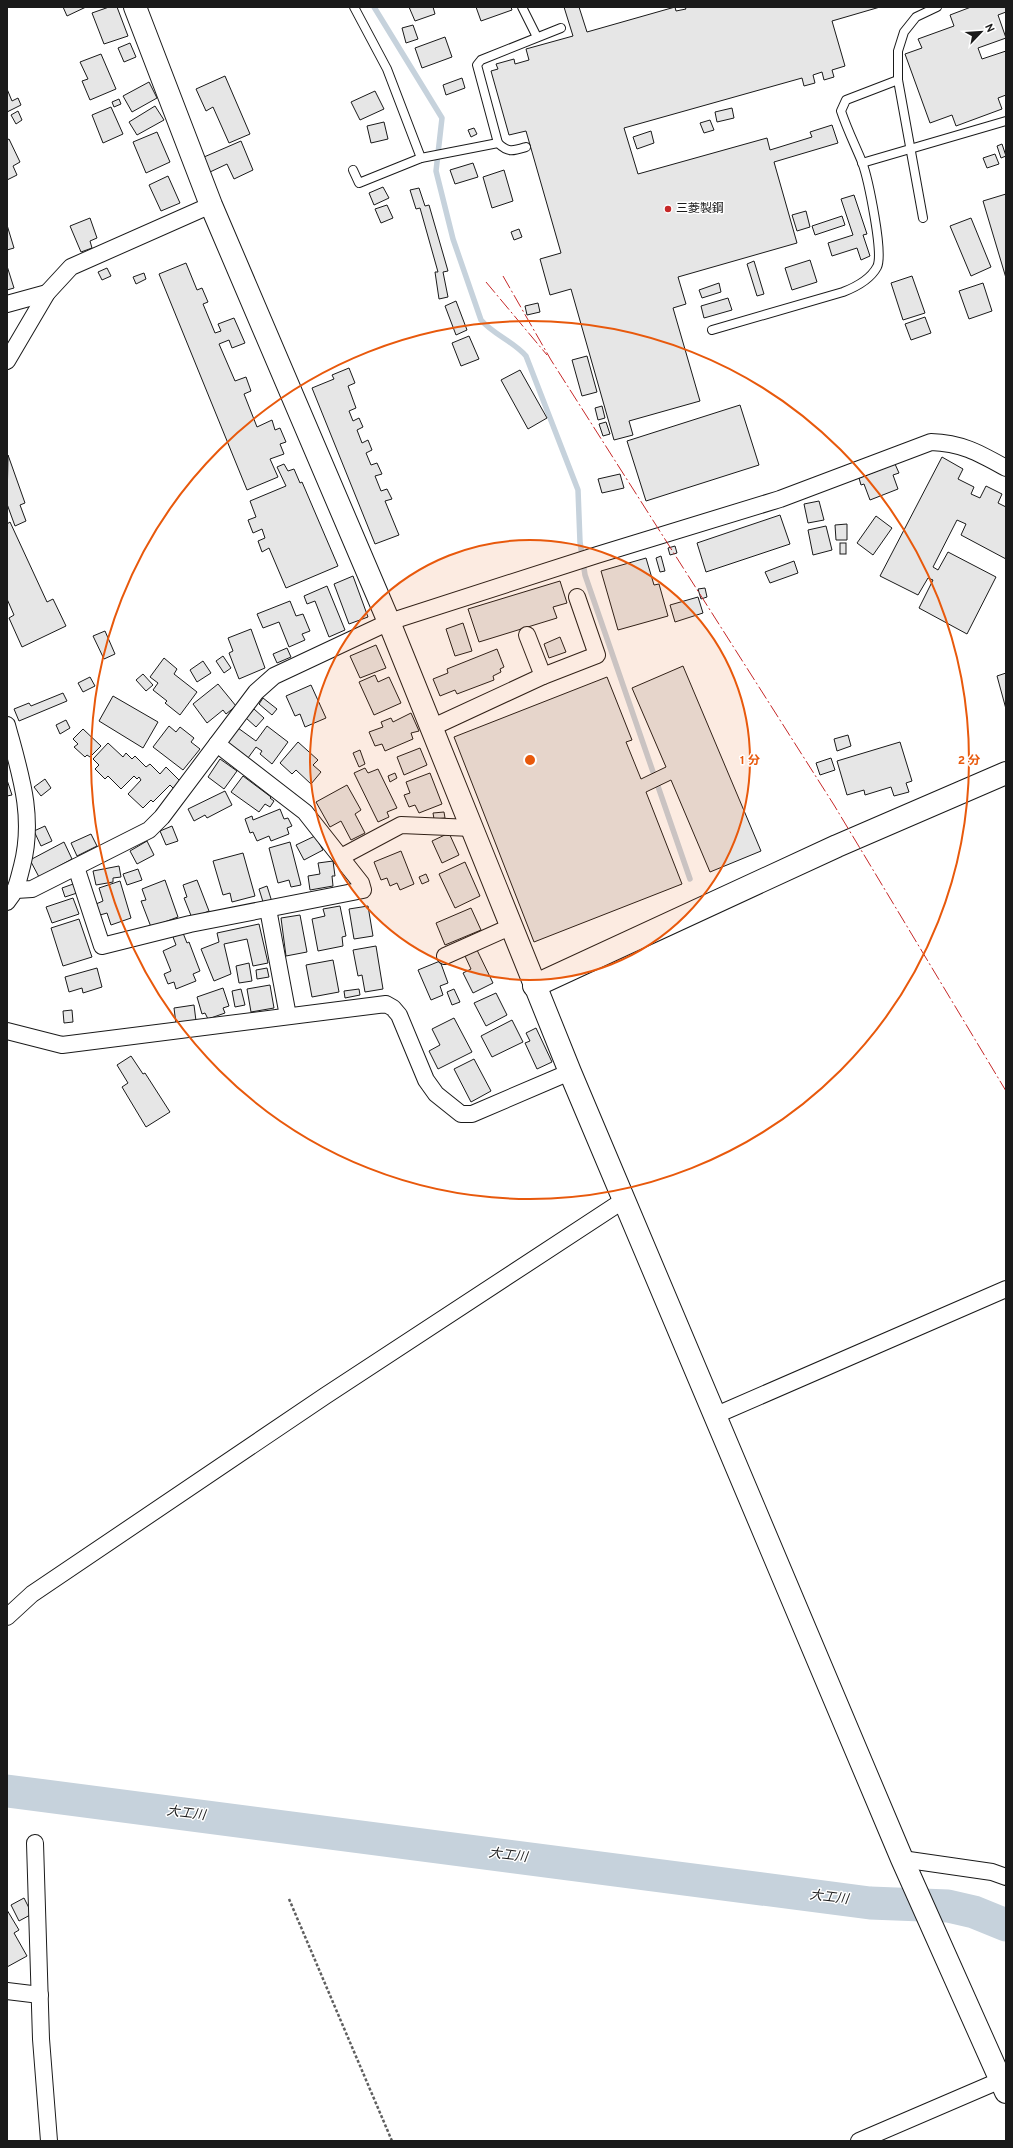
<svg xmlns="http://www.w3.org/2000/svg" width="1013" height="2148" viewBox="0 0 1013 2148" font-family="Overpass,'Noto Sans JP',sans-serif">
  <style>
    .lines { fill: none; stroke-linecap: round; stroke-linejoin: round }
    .stream { stroke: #c6d2dc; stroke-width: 5.5 }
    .river { stroke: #c6d2dc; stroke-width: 33 }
    .building { fill: #e6e6e6; stroke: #1a1a1a }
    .lane-casing { stroke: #1a1a1a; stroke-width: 10 }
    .street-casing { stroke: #1a1a1a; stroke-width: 18 }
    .secondary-casing { stroke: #1a1a1a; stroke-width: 24 }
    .path { stroke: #5f5f5f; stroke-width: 2.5; stroke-dasharray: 3 2; stroke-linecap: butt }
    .lane { stroke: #fff; stroke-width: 8 }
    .street { stroke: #fff; stroke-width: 16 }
    .secondary { stroke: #fff; stroke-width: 22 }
    .power { stroke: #c62828; stroke-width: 1; stroke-dasharray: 14 3 2 3; stroke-linecap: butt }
    .ring { fill: none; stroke: #e8590c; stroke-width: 2 }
    .poi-dot { fill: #c62828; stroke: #fff; stroke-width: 1.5 }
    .labels { text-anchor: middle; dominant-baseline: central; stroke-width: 3; stroke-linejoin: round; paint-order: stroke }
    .poi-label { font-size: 12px; fill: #1a1a1a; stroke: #fff; text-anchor: start }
    .water-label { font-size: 13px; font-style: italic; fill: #1a1a1a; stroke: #fff }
    .centre { fill: #e8590c; stroke: #fff; stroke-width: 2 }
    .ring-label { font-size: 12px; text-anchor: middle; font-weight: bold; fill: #e8590c; stroke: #fff; stroke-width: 3; stroke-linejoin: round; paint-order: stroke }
  </style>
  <rect width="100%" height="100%" fill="#fff"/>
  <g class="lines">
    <path class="stream" d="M374,7L442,118L436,171L453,239L481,320C494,335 513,341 526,356L578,490L580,542L585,575L690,879"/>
    <path class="river" d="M7,1791L870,1903L948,1906L974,1912L1006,1925"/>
  </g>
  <g class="building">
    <path d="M63,7H86L67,16Z"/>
    <path d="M109,7H117L128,36L104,44L92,13Z"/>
    <path d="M409,7H433L435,14L415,21Z"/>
    <path d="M476,7H511L512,10L481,21Z"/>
    <path d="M564,7H579L587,32L675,7L676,11L686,9L685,7H880L832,21L845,66L832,70L834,77L824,80L822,72L813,75L815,83L804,86L802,78L624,128L638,174L767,138L770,150L812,137L810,132L832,125L838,143L774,162L797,243L678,277L686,304L673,308L700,401L629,421L633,435L614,440L571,289L550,295L540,259L561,253L526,131L509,135L491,71L498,69L496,64L514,59L515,64L529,60L526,49L573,36Z"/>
    <path d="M971,7H1006V12L998,15L1006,38L978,48L982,59L1006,51V95L998,98L1002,109L956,126L952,115L930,123L905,54L922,48L918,39L954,26L950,15Z"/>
    <path d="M413,25L418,39L406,43L402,28Z"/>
    <path d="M445,37L452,57L422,68L415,48Z"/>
    <path d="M130,43L136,57L124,62L118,48Z"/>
    <path d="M101,54L116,89L90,100L82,81L88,79L80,62Z"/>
    <path d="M225,76L250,134L229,143L213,107L206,111L196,89Z"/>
    <path d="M462,78L465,88L446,95L443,85Z"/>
    <path d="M149,82L157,98L132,112L123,96Z"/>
    <path d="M7,89L12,101L18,98L21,105L7,112Z"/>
    <path d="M375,91L384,109L360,120L351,102Z"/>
    <path d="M119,99L121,104L114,107L112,102Z"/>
    <path d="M155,106L164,120L137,135L129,122Z"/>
    <path d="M111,107L123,134L103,143L92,115Z"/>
    <path d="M732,108L734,118L717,122L715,112Z"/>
    <path d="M18,111L22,120L16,124L11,115Z"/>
    <path d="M710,120L714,130L704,133L700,123Z"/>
    <path d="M384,122L388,139L371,143L367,126Z"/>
    <path d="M474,128L477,134L471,137L468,130Z"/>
    <path d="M651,131L654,143L637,149L633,137Z"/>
    <path d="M157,132L170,162L146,173L133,142Z"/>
    <path d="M9,139L20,162L13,166L17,175L7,180V140Z"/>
    <path d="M241,141L253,170L234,179L227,164L210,172L204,157Z"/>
    <path d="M1002,144L1006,156L1001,158L997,146Z"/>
    <path d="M995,154L999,164L987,168L983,158Z"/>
    <path d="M473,163L478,177L455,184L450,170Z"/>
    <path d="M504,170L513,201L492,208L483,177Z"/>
    <path d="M168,176L180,203L161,211L149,185Z"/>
    <path d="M383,187L389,198L374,205L369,193Z"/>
    <path d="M419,188L425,206L429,205L448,271L443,272L448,297L439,299L435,272H438L420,208L416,209L410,190Z"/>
    <path d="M1006,194V278L983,201Z"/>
    <path d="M854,195L867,234L863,235L870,256L861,260L857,248L832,256L828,243L853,235L841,199Z"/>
    <path d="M387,205L393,218L381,223L375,209Z"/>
    <path d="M806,211L810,227L797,231L792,215Z"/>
    <path d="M842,216L845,225L815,235L812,226Z"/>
    <path d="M90,218L97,238L90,241L92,248L81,252L70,226Z"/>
    <path d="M971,218L991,267L971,276L950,226Z"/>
    <path d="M7,225L14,248L7,250Z"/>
    <path d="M519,229L522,237L514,240L511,232Z"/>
    <path d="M810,260L817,282L792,290L785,268Z"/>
    <path d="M754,261L764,294L757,296L747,264Z"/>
    <path d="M186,263L197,290L202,288L208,302L203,304L215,333L221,331L218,324L234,318L245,343L232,348L229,340L219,344L235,381L246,377L251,391L244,394L257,427L272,420L275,430L280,428L286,442L280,444L284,454L270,459L278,477L247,490L159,274Z"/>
    <path d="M7,266L14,288L7,290Z"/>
    <path d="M107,268L111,276L102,280L98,272Z"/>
    <path d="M144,273L146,279L136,284L133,277Z"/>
    <path d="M912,276L925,313L903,320L891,283Z"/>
    <path d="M719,283L721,292L702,298L699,290Z"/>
    <path d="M983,283L992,311L969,319L959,291Z"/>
    <path d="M728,298L732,310L704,318L701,306Z"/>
    <path d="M456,301L467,330L456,335L445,306Z"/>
    <path d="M538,303L540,312L527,315L525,306Z"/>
    <path d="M925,317L931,333L911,340L905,324Z"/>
    <path d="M469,336L479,359L461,366L452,343Z"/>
    <path d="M587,356L597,392L582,396L572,360Z"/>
    <path d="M349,368L355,383L348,386L356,408L349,411L353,421L359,418L363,427L357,430L362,443L368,440L372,450L366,453L371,465L377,463L382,474L375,476L381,491L387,489L392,499L385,501L399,535L375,544L312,388L334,379L332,375Z"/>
    <path d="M520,370L547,418L528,429L501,380Z"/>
    <path d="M740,405L759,465L646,501L627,441Z"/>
    <path d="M602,406L605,418L598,420L595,408Z"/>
    <path d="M606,422L610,434L603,436L599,424Z"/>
    <path d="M8,455L25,503L20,505L26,521L15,526L7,504Z"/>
    <path d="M942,457L963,469L958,479L974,487L971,494L980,498L986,486L1002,494L998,503L1006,507V559L961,535L966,524L957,520L933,567L938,570L948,552L996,577L967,634L919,608L933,580L928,578L918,595L880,576Z"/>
    <path d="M284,464L288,471L294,469L300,483L302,482L338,566L286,588L269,548L262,552L258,541L265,538L262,529L253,533L248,520L256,517L250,501L286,486L277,467Z"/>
    <path d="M895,464L899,473L893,475L898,489L870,500L864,484L861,485L859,478Z"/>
    <path d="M620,474L624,488L602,493L598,479Z"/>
    <path d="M819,501L824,520L808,523L804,504Z"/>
    <path d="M780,515L790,544L706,572L697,543Z"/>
    <path d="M876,516L892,528L873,555L857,543Z"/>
    <path d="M10,522L47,602L53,599L66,626L22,647L9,618L14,615L7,599V524Z"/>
    <path d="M847,524V540H836L835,525Z"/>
    <path d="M826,526L832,550L813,555L808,530Z"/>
    <rect x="840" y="543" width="6" height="11"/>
    <path d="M675,546L677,553L670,555L668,548Z"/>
    <path d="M661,556L665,571L660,572L656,558Z"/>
    <path d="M646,558L654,585L659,584L668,616L618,630L601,571Z"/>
    <path d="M794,561L798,573L770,583L765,572Z"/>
    <path d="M353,576L368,617L349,624L334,584Z"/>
    <path d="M560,581L567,603L553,607L557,618L479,642L468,609Z"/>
    <path d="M327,586L345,630L329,637L315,601L307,604L304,596Z"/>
    <path d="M705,588L707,597L701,599L698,589Z"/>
    <path d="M698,597L703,613L675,622L670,605Z"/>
    <path d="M290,601L296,616L303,614L310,631L302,634L305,640L289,647L279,622L263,628L257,614Z"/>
    <path d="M463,623L472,651L455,656L446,629Z"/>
    <path d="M251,629L265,668L239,679L229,653L233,651L228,638Z"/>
    <path d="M105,631L115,654L104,659L93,636Z"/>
    <path d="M560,637L566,652L549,658L544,644Z"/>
    <path d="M376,645L386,668L360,678L350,656Z"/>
    <path d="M287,648L291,657L277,663L273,654Z"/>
    <path d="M497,649L504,667L500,669L501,672L493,676L494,680L457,694L455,690L440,696L433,679L448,673L447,669Z"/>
    <path d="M223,656L231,668L224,673L216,661Z"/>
    <path d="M164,658L177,669L174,674L197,692L180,715L165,703L167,701L153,690L158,683L150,677Z"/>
    <path d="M203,661L211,673L197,682L190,670Z"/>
    <path d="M683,666L761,851L710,872L671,780L646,792L682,884L534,942L454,737L607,677L632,740L626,742L641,779L666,767L632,688Z"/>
    <path d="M1006,673V709L997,676Z"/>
    <path d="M143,674L153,685L146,691L136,680Z"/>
    <path d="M375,675L378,682L389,677L401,703L374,715L359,682Z"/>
    <path d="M90,677L95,686L83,692L78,683Z"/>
    <path d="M218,684L236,706L226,714L223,710L207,723L193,704Z"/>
    <path d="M311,685L326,718L305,727L300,714L295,716L286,696Z"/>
    <path d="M63,693L67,701L19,721L14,709L29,703L31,706Z"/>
    <path d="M113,696L158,722L143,748L99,721Z"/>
    <path d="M263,698L277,709L272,715L259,704Z"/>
    <path d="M254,709L264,718L256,727L246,718Z"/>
    <path d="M411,713L419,731L411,733L413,739L385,751L382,744L375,746L369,732L383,727L381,722L391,718L393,722Z"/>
    <path d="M66,720L70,728L60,734L56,725Z"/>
    <path d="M169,726L176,732L180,727L194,738L191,742L200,749L183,770L153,747Z"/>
    <path d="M267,726L288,742L272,764L260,754L262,751L256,747L248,758L227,743L238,728L256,741Z"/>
    <path d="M83,729L101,746L90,757L87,755L85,757L74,747L78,744L73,739Z"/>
    <path d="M848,735L851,746L837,751L834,739Z"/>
    <path d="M298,742L318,760L313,765L321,772L311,784L296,770L292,774L280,763Z"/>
    <path d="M900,742L912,781L906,783L909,792L894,796L891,787L865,795L864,790L847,795L837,761Z"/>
    <path d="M108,743L123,757L126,753L132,759L135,756L146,767L150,764L160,774L166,767L181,782L174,789L170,785L153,802L151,800L143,808L128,794L141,780L139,777L137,779L134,776L121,789L108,776L105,779L95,769L99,765L93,759Z"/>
    <path d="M420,748L427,765L404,775L397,757Z"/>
    <path d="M360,750L365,764L359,767L353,753Z"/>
    <path d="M831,758L835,770L820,775L816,763Z"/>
    <path d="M220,759L237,771L224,789L208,777Z"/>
    <path d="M365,768L368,773L378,769L397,808L387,812L389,817L378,822L354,773Z"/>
    <path d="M395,773L397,778L390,782L388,776Z"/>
    <path d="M430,773L442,804L419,813L415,805L409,807L404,795L410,793L406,782Z"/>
    <path d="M243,776L271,797L270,798L274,801L270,807L265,804L259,812L231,792Z"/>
    <path d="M45,779L51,788L41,796L34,787Z"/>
    <path d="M7,780L12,795L7,796Z"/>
    <path d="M347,785L361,810L355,814L365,833L351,840L341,821L330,827L316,802Z"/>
    <path d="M225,791L232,805L207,818L205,815L194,821L188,809Z"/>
    <path d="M280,809L284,819L288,818L292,826L287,828L289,834L271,841L269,836L257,841L253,832L250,833L245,819L252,816L253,820Z"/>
    <path d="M444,812L445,818L434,819L433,813Z"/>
    <path d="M45,826L52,841L41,846L34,831Z"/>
    <path d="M172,826L178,841L166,845L160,831Z"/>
    <path d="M449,833L459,855L442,863L432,841Z"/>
    <path d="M91,834L97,846L77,856L71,843Z"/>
    <path d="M315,836L323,850L304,860L296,845Z"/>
    <path d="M147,841L154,855L137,864L130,851Z"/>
    <path d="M64,842L72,859L39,877L30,860Z"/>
    <path d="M290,842L301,885L291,887L289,880L278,883L269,848Z"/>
    <path d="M401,851L414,884L400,890L397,883L390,886L387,878L381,880L374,862Z"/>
    <path d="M243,853L255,896L232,902L230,893L223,895L213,861Z"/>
    <path d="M333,861L335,876H332L333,886L310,890L308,876L320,874L318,863Z"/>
    <path d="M465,862L480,896L455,908L439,874Z"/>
    <path d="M119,866L121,877L113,878V882L96,885L93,871Z"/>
    <path d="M138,869L142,880L127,885L123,874Z"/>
    <path d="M426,874L429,881L422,884L419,877Z"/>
    <path d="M165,880L178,917L151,927L141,901L146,900L142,889Z"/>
    <path d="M197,880L209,911L192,918L184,898L187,897L183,885Z"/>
    <path d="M120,881L131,918L111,925L107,913L100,915L96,904L103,901L99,888Z"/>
    <path d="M76,883L80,892L65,897L62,888Z"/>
    <path d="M267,886L272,902L264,905L259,889Z"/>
    <path d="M73,898L79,914L52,923L46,907Z"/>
    <path d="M340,906L346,936L342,937L343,946L318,951L312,919L325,916L323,909Z"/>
    <path d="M368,906L373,936L354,939L349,909Z"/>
    <path d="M471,908L481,930L445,945L436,923Z"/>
    <path d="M300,915L307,952L286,956L281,918Z"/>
    <path d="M79,919L92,957L63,966L51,928Z"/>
    <path d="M259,924L268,963L253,966L247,939L224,944L231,974L214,981L201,949L219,942L217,933Z"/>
    <path d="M183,933L187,943L189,942L200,971L193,974L196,981L176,989L174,982L168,984L164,974L171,971L163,951L176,945L173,937Z"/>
    <path d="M376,946L383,989L365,992L362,975L358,976L353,950Z"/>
    <path d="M477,950L493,983L473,993L463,973L471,969L465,956Z"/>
    <path d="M333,960L339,992L312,997L306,965Z"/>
    <path d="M440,961L448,983L440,986L443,995L431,1000L418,970Z"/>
    <path d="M249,963L252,981L239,983L236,966Z"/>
    <path d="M97,968L102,987L83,993L82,988L69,992L65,977Z"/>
    <path d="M267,968L269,977L257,979L256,970Z"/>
    <path d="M270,985L274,1008L251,1012L247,989Z"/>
    <path d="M223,988L229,1006L223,1008L225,1013L208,1019L205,1013L202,1014L197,997Z"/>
    <path d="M241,989L245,1005L235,1007L232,991Z"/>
    <path d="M359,989L360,995L345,998L344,991Z"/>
    <path d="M454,989L460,1002L452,1005L447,992Z"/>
    <path d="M496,993L507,1015L486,1026L474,1003Z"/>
    <path d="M194,1005L196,1021L176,1024L174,1008Z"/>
    <path d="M72,1010L73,1022L64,1023L63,1011Z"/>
    <path d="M454,1018L472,1052L438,1069L429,1051L440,1045L432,1029Z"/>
    <path d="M512,1020L523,1042L492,1057L481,1036Z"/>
    <path d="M536,1028L552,1062L537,1069L525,1043L530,1041L526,1033Z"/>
    <path d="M131,1056L143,1074L145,1073L170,1112L146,1127L122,1087L128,1083L117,1065Z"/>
    <path d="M474,1059L491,1091L471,1102L454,1069Z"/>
    <path d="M24,1898L32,1914L19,1921L11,1905Z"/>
    <path d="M7,1910L19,1930L14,1933L27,1956L7,1967Z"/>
  </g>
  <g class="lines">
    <defs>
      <g id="lane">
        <path d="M354,7L387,69L421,158"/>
        <path d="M522,7L537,37"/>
        <path d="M526,147C513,151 508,153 498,143L477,65L481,60L561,28"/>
        <path d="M862,163L1006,121"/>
        <path d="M353,170L359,183L421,158L498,143"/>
        <path d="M923,218L898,80V51L904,32L916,17L937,7"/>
        <path d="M712,330L843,292C856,287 870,280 877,267C884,254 868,178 862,162C855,145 847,129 841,111L846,100L898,80"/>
      </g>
      <g id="street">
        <path d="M7,304L47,293"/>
        <path d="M7,361L47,293L71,267L211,205"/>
        <path d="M527,635L543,676"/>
        <path d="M7,725C20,773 35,816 22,866C18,881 17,890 7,902"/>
        <path d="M433,727L543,676L597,655L577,597"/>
        <path d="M341,857L401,825L472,828"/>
        <path d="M76,867L102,946L190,924L363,890L361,883L305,812L217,744"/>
        <path d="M16,890L32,889L149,830L162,817L256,692L274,676L389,622L597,555L780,499L931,442C962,443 979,453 1006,468"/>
        <path d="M268,909L288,1016"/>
        <path d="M445,956L510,927"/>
        <path d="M7,1031L62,1045L386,1004L393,1008L399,1015L426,1080L436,1094L461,1114H472L570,1072"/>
        <path d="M714,1416L1006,1289"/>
        <path d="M7,1617L32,1594L325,1396L624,1200"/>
        <path d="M35,1843L41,2039L49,2141"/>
        <path d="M902,1859L992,1872L1006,1877"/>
        <path d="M7,1991L40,1995"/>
        <path d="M859,2141L1001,2080"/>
      </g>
      <g id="secondary">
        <path d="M135,7L211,205L389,622L570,1072L902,1859L1006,2092"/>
        <path d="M534,986L837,846L1006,773"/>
      </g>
    </defs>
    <use href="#lane" class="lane-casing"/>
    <use href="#street" class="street-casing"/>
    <use href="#secondary" class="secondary-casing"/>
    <path class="path" d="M289,1899L392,2141"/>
    <use href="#lane" class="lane"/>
    <use href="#street" class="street"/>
    <use href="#secondary" class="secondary"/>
    <g class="power">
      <path d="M503,276L551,360L834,805L1006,1091"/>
      <path d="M486,282L547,355"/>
    </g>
  </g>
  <circle cx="530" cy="760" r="220" fill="#e8590c" fill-opacity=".12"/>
  <g class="ring">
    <circle cx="530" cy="760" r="220"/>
    <circle cx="530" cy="760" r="439"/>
  </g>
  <circle class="poi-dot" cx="668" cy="209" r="4"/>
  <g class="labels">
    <g class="poi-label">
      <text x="676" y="209">三菱製鋼</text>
    </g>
    <g class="water-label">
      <text transform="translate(186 1814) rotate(7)">大工川</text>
      <text transform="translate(508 1856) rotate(7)">大工川</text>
      <text transform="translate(829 1898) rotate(7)">大工川</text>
    </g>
  </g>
  <circle cx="530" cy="760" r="6" class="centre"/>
  <g class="ring-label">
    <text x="750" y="764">1 分</text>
    <text x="969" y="764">2 分</text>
  </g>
  <rect width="1013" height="2148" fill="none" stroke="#1a1a1a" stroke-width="16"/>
  <g transform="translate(981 32) rotate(65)" stroke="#ffffff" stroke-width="3" paint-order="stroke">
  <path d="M0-3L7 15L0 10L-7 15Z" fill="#1a1a1a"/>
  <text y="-6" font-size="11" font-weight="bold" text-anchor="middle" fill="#1a1a1a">N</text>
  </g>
</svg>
